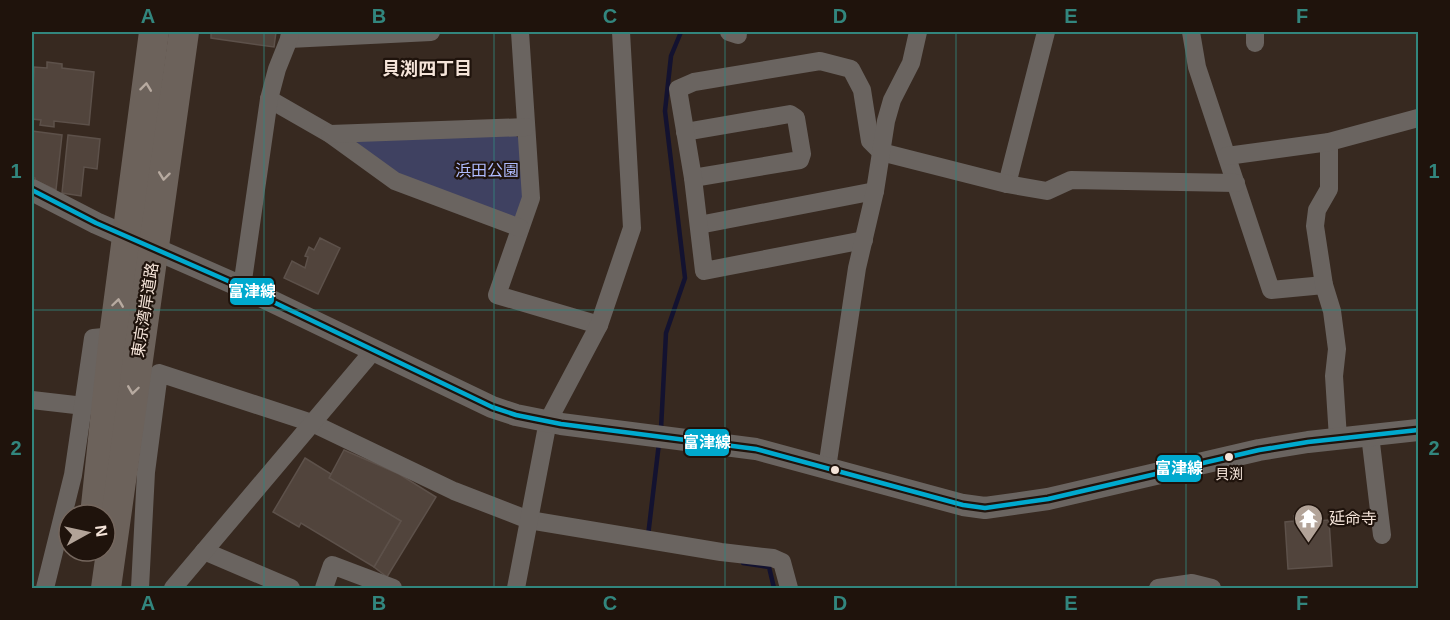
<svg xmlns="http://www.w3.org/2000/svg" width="1450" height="620" viewBox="0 0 1450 620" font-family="Arial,'Noto Sans JP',sans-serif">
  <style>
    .green { fill: #3f4161 }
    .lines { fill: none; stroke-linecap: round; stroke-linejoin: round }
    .stream { stroke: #131230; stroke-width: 4.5 }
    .building { fill: #51443c; stroke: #5d514a; stroke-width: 1.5 }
    .minor { stroke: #6a6460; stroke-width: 18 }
    .tertiary { stroke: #6a6460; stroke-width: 22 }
    .trunk { stroke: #6c625b; stroke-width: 30 }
    .bus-1-casing { stroke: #1f130c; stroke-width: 9 }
    .bus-1 { stroke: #00a9ce; stroke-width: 4.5 }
    .oneway { stroke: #b7aaa0 }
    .grid { fill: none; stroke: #32867e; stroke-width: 1.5; stroke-opacity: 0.55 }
    .bus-dot { fill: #f5e4d9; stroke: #1f130c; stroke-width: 2 }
    .labels { text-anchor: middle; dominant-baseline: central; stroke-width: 4.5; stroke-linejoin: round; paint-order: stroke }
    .bus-label { font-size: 14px; fill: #f5e4d9; stroke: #1f130c }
    .park-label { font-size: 16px; fill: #afbbfe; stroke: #1f130c }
    .street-label { font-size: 16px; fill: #f5e4d9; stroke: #1f130c }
    .poi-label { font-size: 16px; fill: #f5e4d9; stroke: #1f130c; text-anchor: start }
    .neighbourhood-label { font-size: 18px; font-weight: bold; fill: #f5e4d9; stroke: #1f130c }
    .line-badge { stroke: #1f130c; stroke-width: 2 }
    .badge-label { font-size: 16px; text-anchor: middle; font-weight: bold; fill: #fff }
    .neatline { fill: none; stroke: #32867e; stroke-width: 2 }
    .grid-label { font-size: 20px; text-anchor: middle; font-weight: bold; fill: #32867e }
  </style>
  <rect width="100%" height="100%" fill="#372920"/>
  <path class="green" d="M513,134L519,138L525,196L517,216L511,218L394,173L355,141Z"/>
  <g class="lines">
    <g class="stream">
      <path d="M661,429L666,333L685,278L665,111L671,56L681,32"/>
      <path d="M648,536L659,443"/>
      <path d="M743,563L769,567L774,588"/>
    </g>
  </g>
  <g class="building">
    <path d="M207,32H276L274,47L211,38V33Z"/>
    <path d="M47,62L62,64V68L94,72L89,125L54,121V127L40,125L41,120L32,119L34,67L47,68Z"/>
    <path d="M32,131L62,135L56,190L36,181L35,178H32Z"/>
    <path d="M68,135L100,139L97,169L84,167L81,196L62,193Z"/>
    <path d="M320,238L340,248L318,294L284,278L292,261L305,268L308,257L305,256L309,247L314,250Z"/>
    <path d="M344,450L399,474L436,497L387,577L374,567L401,521L329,478Z"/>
    <path d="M305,458L331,474L329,478L401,521L374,567L301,523L299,527L273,512Z"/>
    <path d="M1315,514L1316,521L1329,520L1332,566L1288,569L1285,522L1294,521V516Z"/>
  </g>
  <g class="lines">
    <g class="minor">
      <path d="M520,32L531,198L497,295L599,325"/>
      <path d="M729,32L738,35"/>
      <path d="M1191,32L1197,67L1271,290L1324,285"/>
      <path d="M1255,32V43"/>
      <path d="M289,39L431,32"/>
      <path d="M269,99L330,134L395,181L520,228"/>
      <path d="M685,132L790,114L796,118L802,154L800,160L693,178"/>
      <path d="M330,134L526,127"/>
      <path d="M1329,142V189L1317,210L1315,226L1324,285L1332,311L1337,349L1334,376L1338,438"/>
      <path d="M1227,156L1329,142L1418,118"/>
      <path d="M1007,184L1046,32"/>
      <path d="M699,225L875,191"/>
      <path d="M864,240L704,271L693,178L678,89L694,82L820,61L851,69L862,90L870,141L881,152L1007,184L1047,191L1071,180L1236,183"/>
      <path d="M242,287L269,99L277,69L289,39L290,32"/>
      <path d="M32,400L84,406"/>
      <path d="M1370,435L1382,535"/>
      <path d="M827,468L857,268L875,191L886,121L892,100L911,63L918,32"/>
      <path d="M204,551L291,588"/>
      <path d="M45,588L73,475L93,338L114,336"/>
      <path d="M140,588L146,472L159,373L312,423L454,491L529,520L721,552L773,558L782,562L789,588"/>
      <path d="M173,588L374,350"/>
      <path d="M324,588L332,565L393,588"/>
      <path d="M516,588L548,421L599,325L632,228L621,32"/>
      <path d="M1158,588L1192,583L1212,588"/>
    </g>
    <path class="tertiary" d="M32,190L96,223L242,287L492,407L516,415L561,424L756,449L963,505L985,508L1048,499L1259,450L1308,442L1418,430"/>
    <g class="trunk">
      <path d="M95,515L114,336L154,32"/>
      <path d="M106,588L184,32"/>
    </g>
    <defs>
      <path id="bus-1" d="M32,190L96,223L242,287L492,407L516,415L561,424L756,449L963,505L985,508L1048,499L1259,450L1308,442L1418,430"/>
    </defs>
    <use href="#bus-1" class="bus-1-casing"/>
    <use href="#bus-1" class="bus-1"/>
  </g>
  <defs><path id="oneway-chevron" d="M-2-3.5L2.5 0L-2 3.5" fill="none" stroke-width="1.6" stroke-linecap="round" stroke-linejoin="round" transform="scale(1.5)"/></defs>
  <g class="oneway">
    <use href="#oneway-chevron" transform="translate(146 87) rotate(-83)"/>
    <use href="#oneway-chevron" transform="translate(164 176) rotate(97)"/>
    <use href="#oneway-chevron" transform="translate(118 303) rotate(-82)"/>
    <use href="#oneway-chevron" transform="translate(133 390) rotate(98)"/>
  </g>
  <path class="grid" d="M264,32V588M494,32V588M725,32V588M956,32V588M1186,32V588M32,310H1418"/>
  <defs>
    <symbol id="temple-pin" viewBox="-11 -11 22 30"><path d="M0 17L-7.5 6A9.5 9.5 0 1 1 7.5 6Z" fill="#b2a398" stroke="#1f130c"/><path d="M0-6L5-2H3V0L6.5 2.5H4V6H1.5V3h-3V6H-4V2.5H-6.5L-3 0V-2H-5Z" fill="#fff"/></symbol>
  </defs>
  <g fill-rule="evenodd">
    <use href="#temple-pin" x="1292" y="502" width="33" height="45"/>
  </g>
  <g class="bus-dot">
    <circle cx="1229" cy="457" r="5"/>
    <circle cx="835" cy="470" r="5"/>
  </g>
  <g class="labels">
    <g class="bus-label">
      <text x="1229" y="474">貝渕</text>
    </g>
    <g class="park-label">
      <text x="487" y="170">浜田公園</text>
    </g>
    <g class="street-label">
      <text transform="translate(145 310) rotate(-81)">東京湾岸道路</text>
    </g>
    <g class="poi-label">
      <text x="1329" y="518">延命寺</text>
    </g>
    <g class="neighbourhood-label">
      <text x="427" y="69">貝渕四丁目</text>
    </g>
  </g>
  <g class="line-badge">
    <rect x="229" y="277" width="46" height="29" rx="6" fill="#00a9ce"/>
    <rect x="684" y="428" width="46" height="29" rx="6" fill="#00a9ce"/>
    <rect x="1156" y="454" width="46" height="29" rx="6" fill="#00a9ce"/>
  </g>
  <g class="badge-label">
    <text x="252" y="297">富津線</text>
    <text x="707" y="448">富津線</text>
    <text x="1179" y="474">富津線</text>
  </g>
  <rect width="1450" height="620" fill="none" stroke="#1f130c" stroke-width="66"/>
  <g transform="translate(87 533) rotate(82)"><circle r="28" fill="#1f130c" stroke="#75675e" stroke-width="1.5"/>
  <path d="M0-4.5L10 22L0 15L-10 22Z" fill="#b2a398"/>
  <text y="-9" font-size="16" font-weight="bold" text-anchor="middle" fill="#f5e4d9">N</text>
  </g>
  <rect x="33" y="33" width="1384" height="554" class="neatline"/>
  <g class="grid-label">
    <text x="148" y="23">A</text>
    <text x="379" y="23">B</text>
    <text x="610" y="23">C</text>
    <text x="840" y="23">D</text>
    <text x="1071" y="23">E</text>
    <text x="1302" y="23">F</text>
    <text x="16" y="178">1</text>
    <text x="1434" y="178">1</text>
    <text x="16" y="455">2</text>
    <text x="1434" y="455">2</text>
    <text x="148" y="610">A</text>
    <text x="379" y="610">B</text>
    <text x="610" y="610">C</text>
    <text x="840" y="610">D</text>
    <text x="1071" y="610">E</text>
    <text x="1302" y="610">F</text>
  </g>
</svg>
